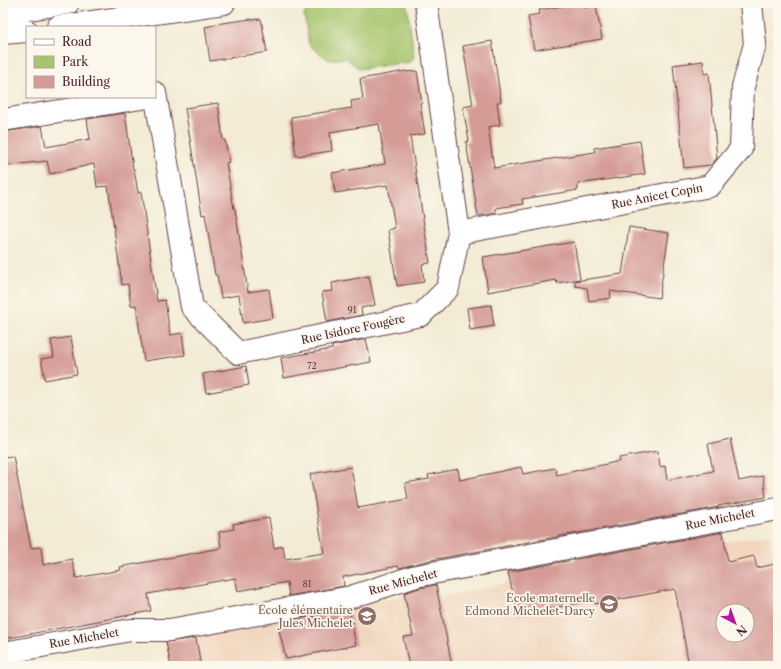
<svg xmlns="http://www.w3.org/2000/svg" width="781" height="669" viewBox="0 0 781 669" font-family="'Libre Caslon Text',serif">
  <style>
    .built { fill: #f1d5bd; fill-rule: evenodd }
    .green { fill: #a6c56c; stroke: #78724c }
    .building { fill: #d59c97; fill-rule: evenodd }
    .lines { fill: none; stroke-linecap: round; stroke-linejoin: round }
    .street-casing { stroke: #633e44; stroke-width: 24 }
    .street { stroke: #fff; stroke-width: 22 }
    .labels { text-anchor: middle; dominant-baseline: central; stroke-width: 3.5; stroke-linejoin: round; paint-order: stroke }
    .number-label { font-size: 9px; fill: #6d3e46 }
    .street-label { font-size: 11px; fill: #4a1f2b; stroke: #fbf7ec }
    .education-label { font-size: 11px; fill: #785e54; stroke: #fbf7ec; text-anchor: end }
  </style>
  <rect width="100%" height="100%" fill="#fbf7ec"/>
  <filter id="ink" filterUnits="userSpaceOnUse"><feTurbulence type="fractalNoise" baseFrequency=".025" numOctaves="2"/><feDisplacementMap in="SourceGraphic" scale="8" xChannelSelector="R" yChannelSelector="G"/><feConvolveMatrix kernelMatrix="1 2 1 2 8 2 1 2 1" color-interpolation-filters="sRGB"/></filter>
  <filter id="wash" filterUnits="userSpaceOnUse"><feTurbulence type="fractalNoise" baseFrequency=".012" numOctaves="4" result="noise"/><feDisplacementMap in="SourceGraphic" scale="16" xChannelSelector="R" yChannelSelector="G"/><feGaussianBlur stdDeviation="0.9" result="paint"/><feColorMatrix in="noise" values="0 0 0 0 0 0 0 0 0 0 0 0 0 0 0 0 0 1.4 0 .05"/><feComposite in="paint" operator="in"/></filter>
  <g filter="url(#wash)">
    <rect width="100%" height="100%" fill="#f3ebd4"/>
    <path class="built" d="M769,534L778,578V666H171L166,640L437,590L439,598L511,582ZM723,611H747V635H723Z"/>
    <path class="green" d="M328,3H407L414,57L410,62L359,69L346,58L329,60L309,45L304,14L312,5Z"/>
    <g id="blocks">
      <g class="building">
        <path d="M581,3H584L585,8L596,6L602,39L534,50L528,16L540,14L539,10Z"/>
        <path d="M251,19V20L261,19L267,52L210,61L205,27L215,25V24Z"/>
        <path d="M492,41L501,102H497L500,125L488,127L494,168L595,152L594,148L640,141L645,174L578,184V190L522,199L523,204L496,208V213L478,216L466,142L469,141L463,107L473,105L463,46Z"/>
        <path d="M703,61L704,74L709,73L717,158L711,165L684,168L673,65Z"/>
        <path d="M406,71V72L417,71L422,103H420L425,134L410,136L430,263L422,264L424,282L397,286L388,230L395,228L388,185L335,193L332,173L385,164L379,124L330,132L332,151L296,156L291,117L352,108L351,101L363,99L360,79Z"/>
        <path d="M218,103L223,140H225L229,162L226,163L234,209H235L248,292L269,289L273,318L243,323L239,295L221,298L217,275H215L205,214L202,215L185,108Z"/>
        <path d="M125,113L133,169H134L138,193L141,192L157,301L165,300L170,335L182,333L185,355L144,361L136,305L131,306L128,284L122,285L108,186L97,187L94,164L50,174L47,161L3,166V132L42,126L46,147L90,139L87,119Z"/>
        <path d="M629,227L669,233L659,298L610,291L611,298L589,301L587,288L575,286V281L622,274Z"/>
        <path d="M574,242L580,279L557,283L556,280L488,292L483,257Z"/>
        <path d="M369,276L375,305L361,308L362,315L327,322L322,292L333,291L332,283Z"/>
        <path d="M491,305L494,326L470,330L467,308Z"/>
        <path d="M71,337L77,374L45,380L41,359L54,357L51,340Z"/>
        <path d="M366,339L371,362L284,378L281,358L332,349V346Z"/>
        <path d="M246,366L249,385L206,393L203,374Z"/>
        <path d="M730,439L739,481L763,476L766,497L718,506L719,507L431,560L399,568L398,566L343,577L344,586L289,596L287,582L238,591L235,578L148,594L151,611L3,639V457L13,456L31,548L41,547L43,565L72,559L76,578L121,570L120,567L221,548L219,532L234,529L233,524L269,518L274,548L283,546L285,559L324,553L310,474L351,467L358,508L408,499L405,483L429,479L428,475L458,469L460,480L521,467L523,474L555,468L557,475L620,461L619,458L658,451L660,467L665,466L667,480L713,471L708,444Z"/>
        <path d="M723,532L728,562L754,556L757,568L775,564L778,578V666H689L675,589L595,604L594,600L518,615L508,572ZM723,611H747V635H723Z"/>
        <path d="M436,585L452,666H409L403,637L413,636L404,593L419,588Z"/>
        <path d="M349,610L356,645L286,659L278,626L295,622L294,620Z"/>
        <path d="M196,638L201,666H171L166,642Z"/>
      </g>
    </g>
  </g>
  <g filter="url(#ink)">
    <use href="#blocks" fill-opacity="0" stroke="#633e44" stroke-width="1"/>
    <g class="lines">
      <defs>
        <g id="street">
          <path d="M3,13L68,3"/>
          <path d="M58,27L224,3"/>
          <path d="M3,33L27,31"/>
          <path d="M155,93L192,307L238,353L421,315L448,288L459,233L426,3"/>
          <path d="M3,120L148,97"/>
          <path d="M459,233L710,186L741,149L743,87L755,44L751,3"/>
          <path d="M3,653L131,630H170L351,597L416,576L778,509"/>
        </g>
      </defs>
      <use href="#street" class="street-casing"/>
      <use href="#street" class="street"/>
    </g>
  </g>
  <defs>
    <symbol id="school-disc" viewBox="-11 -11 22 22"><circle r="9.5" fill="#8d6e63" stroke="#fbf7ec"/><path d="M0-5L7-2L0 1L-7-2ZM-4 1L0 2.5L4 1V4Q0 6-4 4Z" fill="#fff"/></symbol>
  </defs>
  <g fill-rule="evenodd">
    <use href="#school-disc" x="598" y="593" width="22" height="22"/>
    <use href="#school-disc" x="356" y="605" width="22" height="22"/>
  </g>
  <g class="labels">
    <g class="number-label">
      <text x="352" y="309">91</text>
      <text x="312" y="365">72</text>
      <text x="307" y="583">81</text>
    </g>
    <g class="street-label">
      <text transform="translate(657 196) rotate(-11)">Rue Anicet Copin</text>
      <text transform="translate(353 329) rotate(-12)">Rue Isidore Fougère</text>
      <text transform="translate(720 519) rotate(-11)">Rue Michelet</text>
      <text transform="translate(403 582) rotate(-15)">Rue Michelet</text>
      <text transform="translate(84 638) rotate(-10)">Rue Michelet</text>
    </g>
    <g class="education-label">
      <text x="595" y="598">École maternelle<tspan x="595" dy="13">Edmond Michelet-Darcy</tspan></text>
      <text x="353" y="610">École élémentaire<tspan x="353" dy="13">Jules Michelet</tspan></text>
    </g>
  </g>
  <rect width="781" height="669" fill="none" stroke="#fbf7ec" stroke-width="16"/>
  <rect x="26" y="26" width="130" height="72" fill="#fbf7ec" stroke="#b4a19f"/>
  <rect x="34" y="39" width="20" height="6" fill="#ffffff" stroke="#b4a19f"/>
  <text x="62" y="46" font-size="12" fill="#4a1f2b">Road</text>
  <rect x="34" y="56" width="20" height="12" fill="#a6c56c" stroke="#b4a19f"/>
  <text x="62" y="66" font-size="12" fill="#4a1f2b">Park</text>
  <rect x="34" y="76" width="20" height="12" fill="#d59c97" stroke="#b4a19f"/>
  <text x="62" y="86" font-size="12" fill="#4a1f2b">Building</text>
  <g transform="translate(735 623) rotate(139)"><circle r="19" fill="#fbf7ec" stroke="#b4a19f"/>
  <path d="M0-3L7 15L0 10L-7 15Z" fill="#b5179e"/>
  <text y="-6" font-size="11" font-weight="bold" text-anchor="middle" fill="#4a1f2b">N</text>
  </g>
</svg>
